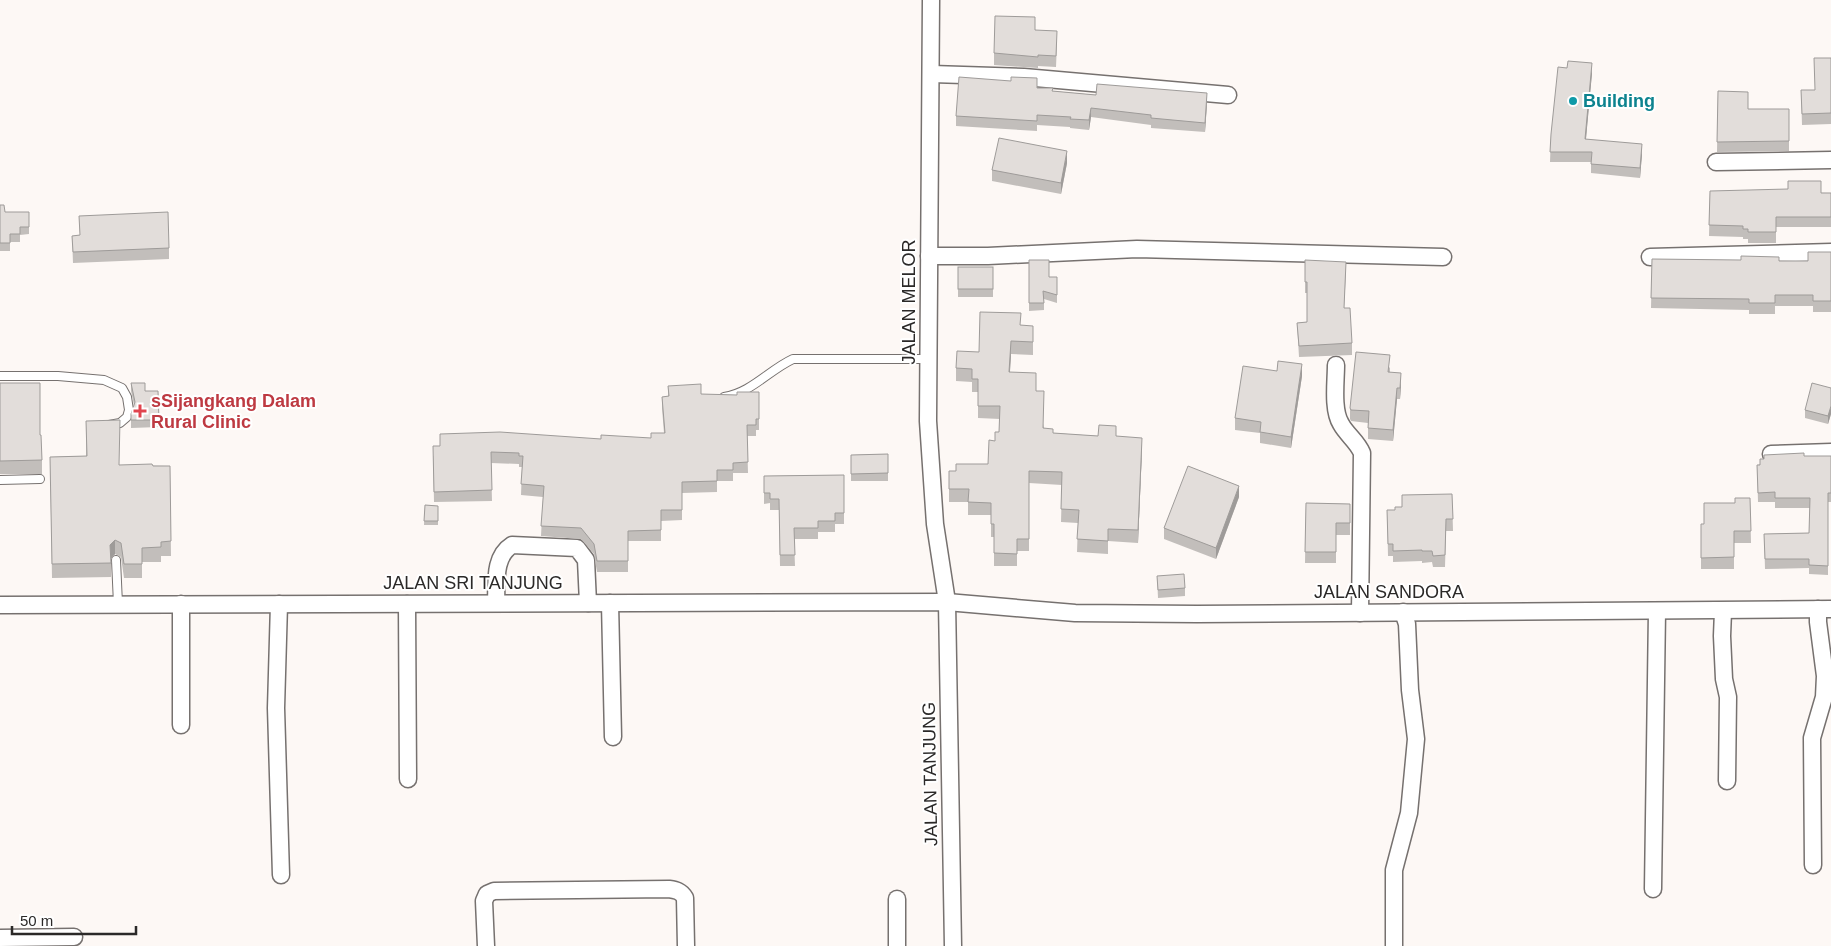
<svg xmlns="http://www.w3.org/2000/svg" width="1831" height="946" viewBox="0 0 1831 946" font-family="Helvetica,sans-serif">
  <style>
    .lines { fill: none; stroke-linecap: round; stroke-linejoin: round }
    .lane-casing { stroke: #76716f; stroke-width: 10 }
    .street-casing { stroke: #76716f; stroke-width: 19 }
    .lane { stroke: #fff; stroke-width: 8 }
    .street { stroke: #fff; stroke-width: 16 }
    .wall { fill: #c2bebb }
    .shaded-wall { fill: #9e9b99 }
    .building { fill: #e2ddda; stroke: #9e9b99 }
    .culture-dot { fill: #0f9aa8; stroke: #fff; stroke-width: 2 }
    .health-dot { fill: #e0444e; stroke: #fff; stroke-width: 2 }
    .labels { text-anchor: middle; dominant-baseline: central; stroke-width: 4; stroke-linejoin: round; paint-order: stroke }
    .culture-label { font-size: 18px; font-weight: bold; fill: #0d838f; stroke: #fff; text-anchor: start }
    .street-label { font-size: 18px; fill: #2b2928; stroke: #fff }
    .health-label { font-size: 18px; font-weight: bold; fill: #be3a42; stroke: #fff; text-anchor: start }
  </style>
  <rect width="100%" height="100%" fill="#fdf8f5"/>
  <g class="lines">
    <defs>
      <g id="lane">
        <path d="M0,376H58L104,380L122,388L127,397L129,410L127,417L120,423L109,425"/>
        <path d="M724,397C751,393 769,370 793,359H928"/>
        <path d="M0,480L40,479"/>
        <path d="M116,560L118,604"/>
      </g>
      <g id="street">
        <path d="M931,0L928,421L935,524L947,602L953,946"/>
        <path d="M932,74L1024,77L1228,95"/>
        <path d="M1716,162L1831,160"/>
        <path d="M929,256H988L1137,249L1443,257"/>
        <path d="M1650,257L1831,252"/>
        <path d="M1336,365C1336,381 1332,410 1341,424C1347,435 1357,441 1362,453L1360,613"/>
        <path d="M1771,454L1831,452"/>
        <path d="M496,603C497,583 493,557 512,545L577,548L586,560L588,603"/>
        <path d="M610,603L613,737"/>
        <path d="M181,604V725"/>
        <path d="M279,604L276,708L281,875"/>
        <path d="M407,604L408,779"/>
        <path d="M0,605L947,602L1075,613L1197,614L1831,609"/>
        <path d="M1723,611L1722,636L1724,679L1728,697L1727,781"/>
        <path d="M1813,865L1812,738L1824,697L1825,676L1818,622V609"/>
        <path d="M1653,889L1657,611"/>
        <path d="M0,938L74,937"/>
        <path d="M486,946L484,901L487,894L494,891L669,889C676,890 681,891 685,898L686,946"/>
        <path d="M897,946V899"/>
        <path d="M1394,946V870L1409,813L1416,739L1410,690L1407,624L1403,612"/>
      </g>
    </defs>
    <use href="#lane" class="lane-casing"/>
    <use href="#street" class="street-casing"/>
    <use href="#lane" class="lane"/>
    <use href="#street" class="street"/>
  </g>
  <g class="wall">
    <path d="M1035,30L1057,43L1056,67L1038,66V68L994,65V53Z"/>
    <path d="M1831,58V124L1802,125L1801,90H1815Z"/>
    <path d="M1592,73L1586,139L1642,154L1640,178L1591,173V162H1550L1551,134Z"/>
    <path d="M1037,88L1053,91L1096,95L1207,103L1205,132L1151,128V125L1091,117L1089,130L1070,128V127L1037,125V131L956,126V116Z"/>
    <path d="M1718,91L1748,109H1789V151L1717,152Z"/>
    <path d="M1067,163L1061,194L992,181V170Z"/>
    <path d="M1710,191L1831,193V227H1776V243H1748V239H1743V237L1709,236Z"/>
    <path d="M0,205L5,212H29V234L20,235V242H10V251H0Z"/>
    <path d="M79,216L169,248V259L73,263L72,236L80,235Z"/>
    <path d="M1831,252V312H1813V306H1775V314H1749V310L1651,308L1652,259L1808,261Z"/>
    <path d="M1029,260L1049,277H1057V303L1044,299V310L1029,311Z"/>
    <rect x="958" y="267" width="35" height="30"/>
    <path d="M1346,273L1344,308L1352,343V355L1299,357L1297,323L1307,322V293H1305V282Z"/>
    <path d="M1021,325L1033,338V355L1011,354L1010,372L1036,391L1044,428L1053,433L1098,436H1116L1142,450L1138,543L1108,541V554L1077,552L1078,523L1061,522L1062,485L1029,483V551H1017V566H994V537H991V515H968V502H949V471H956L988,464L995,441L999,432L1000,419L978,418V392H972V382L956,381V368L979,352Z"/>
    <path d="M1390,367V372L1401,385L1400,399H1397L1393,441L1368,439V423L1351,421L1350,419V408Z"/>
    <path d="M1302,376L1291,448L1260,443V433L1235,430V418Z"/>
    <path d="M0,383L40,435L42,460V474H0Z"/>
    <path d="M131,383L145,391H158L159,427L131,428V414L134,405L131,391Z"/>
    <path d="M668,386L701,394L737,395L759,392V430H756V436H747L748,473H733V481H717V492L682,493V520L661,521V541H628V572H597L594,554L581,539L541,536L543,497L521,495L522,467H519V464L491,463L492,501L434,502L433,456L601,439L651,438L664,433L662,408V397L668,396Z"/>
    <path d="M1831,388V414L1828,424L1805,418V410Z"/>
    <path d="M86,421L119,465L170,466L171,556H161V562H142V578H124L121,557L115,554L111,559V577L52,578L50,457L86,456Z"/>
    <path d="M888,454V481H851V455Z"/>
    <path d="M1804,456H1831V502H1828V575L1809,574V568L1765,569L1764,534L1809,533L1810,508H1775V502H1758L1757,465Z"/>
    <path d="M844,475V524H835V532H818V539H794L795,566H780L779,510H770V503L764,504V476Z"/>
    <path d="M1452,494L1453,531H1446L1445,567H1433L1432,562L1422,563V561L1393,562V556H1388L1387,510H1395L1402,507Z"/>
    <path d="M1239,497L1216,559L1164,539V528Z"/>
    <path d="M1750,498L1751,543H1734V569H1701V524H1704L1735,503Z"/>
    <path d="M1306,503L1350,504V535H1336V563H1305Z"/>
    <path d="M425,505L438,506V525H424Z"/>
    <path d="M1157,576L1185,588V596L1158,598Z"/>
  </g>
  <g class="shaded-wall">
    <path d="M1592,63V73L1585,149V139Z"/>
    <path d="M1207,93V103L1205,132V123Z"/>
    <path d="M1091,108V117L1089,130V120Z"/>
    <path d="M1642,144V154L1640,178V168Z"/>
    <path d="M1067,151V163L1061,194V183Z"/>
    <path d="M1011,341V354L1009,385V372Z"/>
    <path d="M1302,364V376L1291,448V437Z"/>
    <path d="M1401,373V385L1400,399V388Z"/>
    <path d="M1397,388V399L1393,441V430Z"/>
    <path d="M1831,406V414L1828,424V416Z"/>
    <path d="M1142,438V450L1138,543V530Z"/>
    <path d="M1239,486V497L1216,559V548Z"/>
    <path d="M115,540V554L110,560V545Z"/>
  </g>
  <g class="building">
    <path d="M995,16L1035,17V30L1057,31L1056,56L1038,55V57L994,53Z"/>
    <path d="M1814,58H1831V113L1802,114L1801,90H1815Z"/>
    <path d="M1568,61L1592,63L1585,139L1642,144L1640,168L1591,164L1592,152H1550L1551,134L1558,67L1567,68Z"/>
    <path d="M959,77L1011,81V77L1037,78V88H1053L1052,91L1096,95L1097,84L1207,93L1205,123L1151,118V115L1091,108L1089,120L1070,119L1071,117L1037,115V121L956,116Z"/>
    <path d="M1718,91L1748,92V109H1789V141L1717,142Z"/>
    <path d="M999,138L1067,151L1061,183L992,170Z"/>
    <path d="M1788,181H1821V193H1831V217H1776V232H1748V229H1743V226L1709,225L1710,191L1788,189Z"/>
    <path d="M0,205H4L5,212H29V227H20V234H10V243H0Z"/>
    <path d="M168,212L169,248L73,252L72,236L80,235L79,216Z"/>
    <path d="M1808,252H1831V301H1813V295H1775V303H1749V299L1651,298L1652,259L1741,260V256L1779,257V261H1808Z"/>
    <path d="M1029,260H1049V277H1057V295L1043,291L1044,303H1029Z"/>
    <path d="M1305,260L1346,262L1344,308H1350L1352,343L1299,346L1297,323L1307,322V282H1305Z"/>
    <rect x="958" y="267" width="35" height="22"/>
    <path d="M980,312L1021,313L1020,325L1033,326V342L1011,341L1009,372L1036,373V391H1044L1043,428L1053,429V433L1098,436L1099,425L1116,426V436L1142,438L1138,530L1108,529V541L1077,539L1079,510L1061,509L1062,472L1029,471V539H1017V554L994,553V524H991V503L968,502L969,489H949V471H956V464H988L989,440L995,441V432H999L1000,406H978V379H972V369L956,368L957,351L979,352Z"/>
    <path d="M1356,352L1390,355L1388,372L1401,373L1400,388H1397L1393,430L1368,428L1369,411L1351,410L1350,408Z"/>
    <path d="M1278,361L1302,364L1291,437L1260,432L1261,422L1235,418L1243,366L1277,371Z"/>
    <path d="M0,383H40V435H41L42,460L0,461Z"/>
    <path d="M131,383H145V391H158L159,420H131V414L135,402Z"/>
    <path d="M1812,383L1831,388V406L1828,416L1805,410Z"/>
    <path d="M701,384V394L737,395V392H759V419H756V425H747L748,462L733,463V470H717V481L682,482V510H661V530L628,531V561H597L594,544L581,528L541,526L544,486L521,484L523,456H519V453L491,452L492,490L434,492L433,446H440V434L500,432L601,439V435L651,438V433H665L662,397L669,396L668,386Z"/>
    <path d="M120,420L119,465L152,464L153,466H170L171,541L161,542V547L142,548V564H124L121,543L115,540L110,545L111,563L52,564L50,457L87,456L86,421Z"/>
    <path d="M1804,453V456H1831V493H1828V566L1809,565V559H1765L1764,534L1809,533L1810,498H1775V492L1758,493L1757,465H1760V459H1764V455Z"/>
    <path d="M888,454V473L851,474V455Z"/>
    <path d="M1188,466L1239,486L1216,548L1164,528Z"/>
    <path d="M844,475V513H835V521H818V528H794L795,555H780L779,499H770V493H764V476Z"/>
    <path d="M1452,494L1453,519H1446L1445,555L1433,556L1432,551H1422V550L1393,551V544H1388L1387,510H1395V507H1402V495Z"/>
    <path d="M1735,498H1750L1751,531H1734V557L1701,558V524H1704V503H1735Z"/>
    <path d="M1306,503L1350,504V523H1336V552H1305Z"/>
    <path d="M425,505L438,506V521H424Z"/>
    <path d="M1184,574L1185,588L1158,590L1157,576Z"/>
  </g>
  <circle class="culture-dot" cx="1573" cy="101" r="5"/>
  <path class="health-dot" d="M137.5 403.5h5v5h5v5h-5v5h-5v-5h-5v-5h5z"/>
  <g class="labels">
    <g class="culture-label">
      <text x="1583" y="101">Building</text>
    </g>
    <g class="street-label">
      <text transform="translate(909 302) rotate(-90)">JALAN MELOR</text>
      <text x="473" y="583">JALAN SRI TANJUNG</text>
      <text x="1389" y="592">JALAN SANDORA</text>
      <text transform="translate(930 774) rotate(-91)">JALAN TANJUNG</text>
    </g>
    <g class="health-label">
      <text x="151" y="401">sSijangkang Dalam<tspan x="151" dy="21">Rural Clinic</tspan></text>
    </g>
  </g>
  <path d="M12 926v8h124v-8" fill="none" stroke="#2b2928" stroke-width="2.5"/>
  <text x="20" y="926" font-size="15" fill="#2b2928" stroke="#ffffff" stroke-width="4" paint-order="stroke">50 m</text>
</svg>
